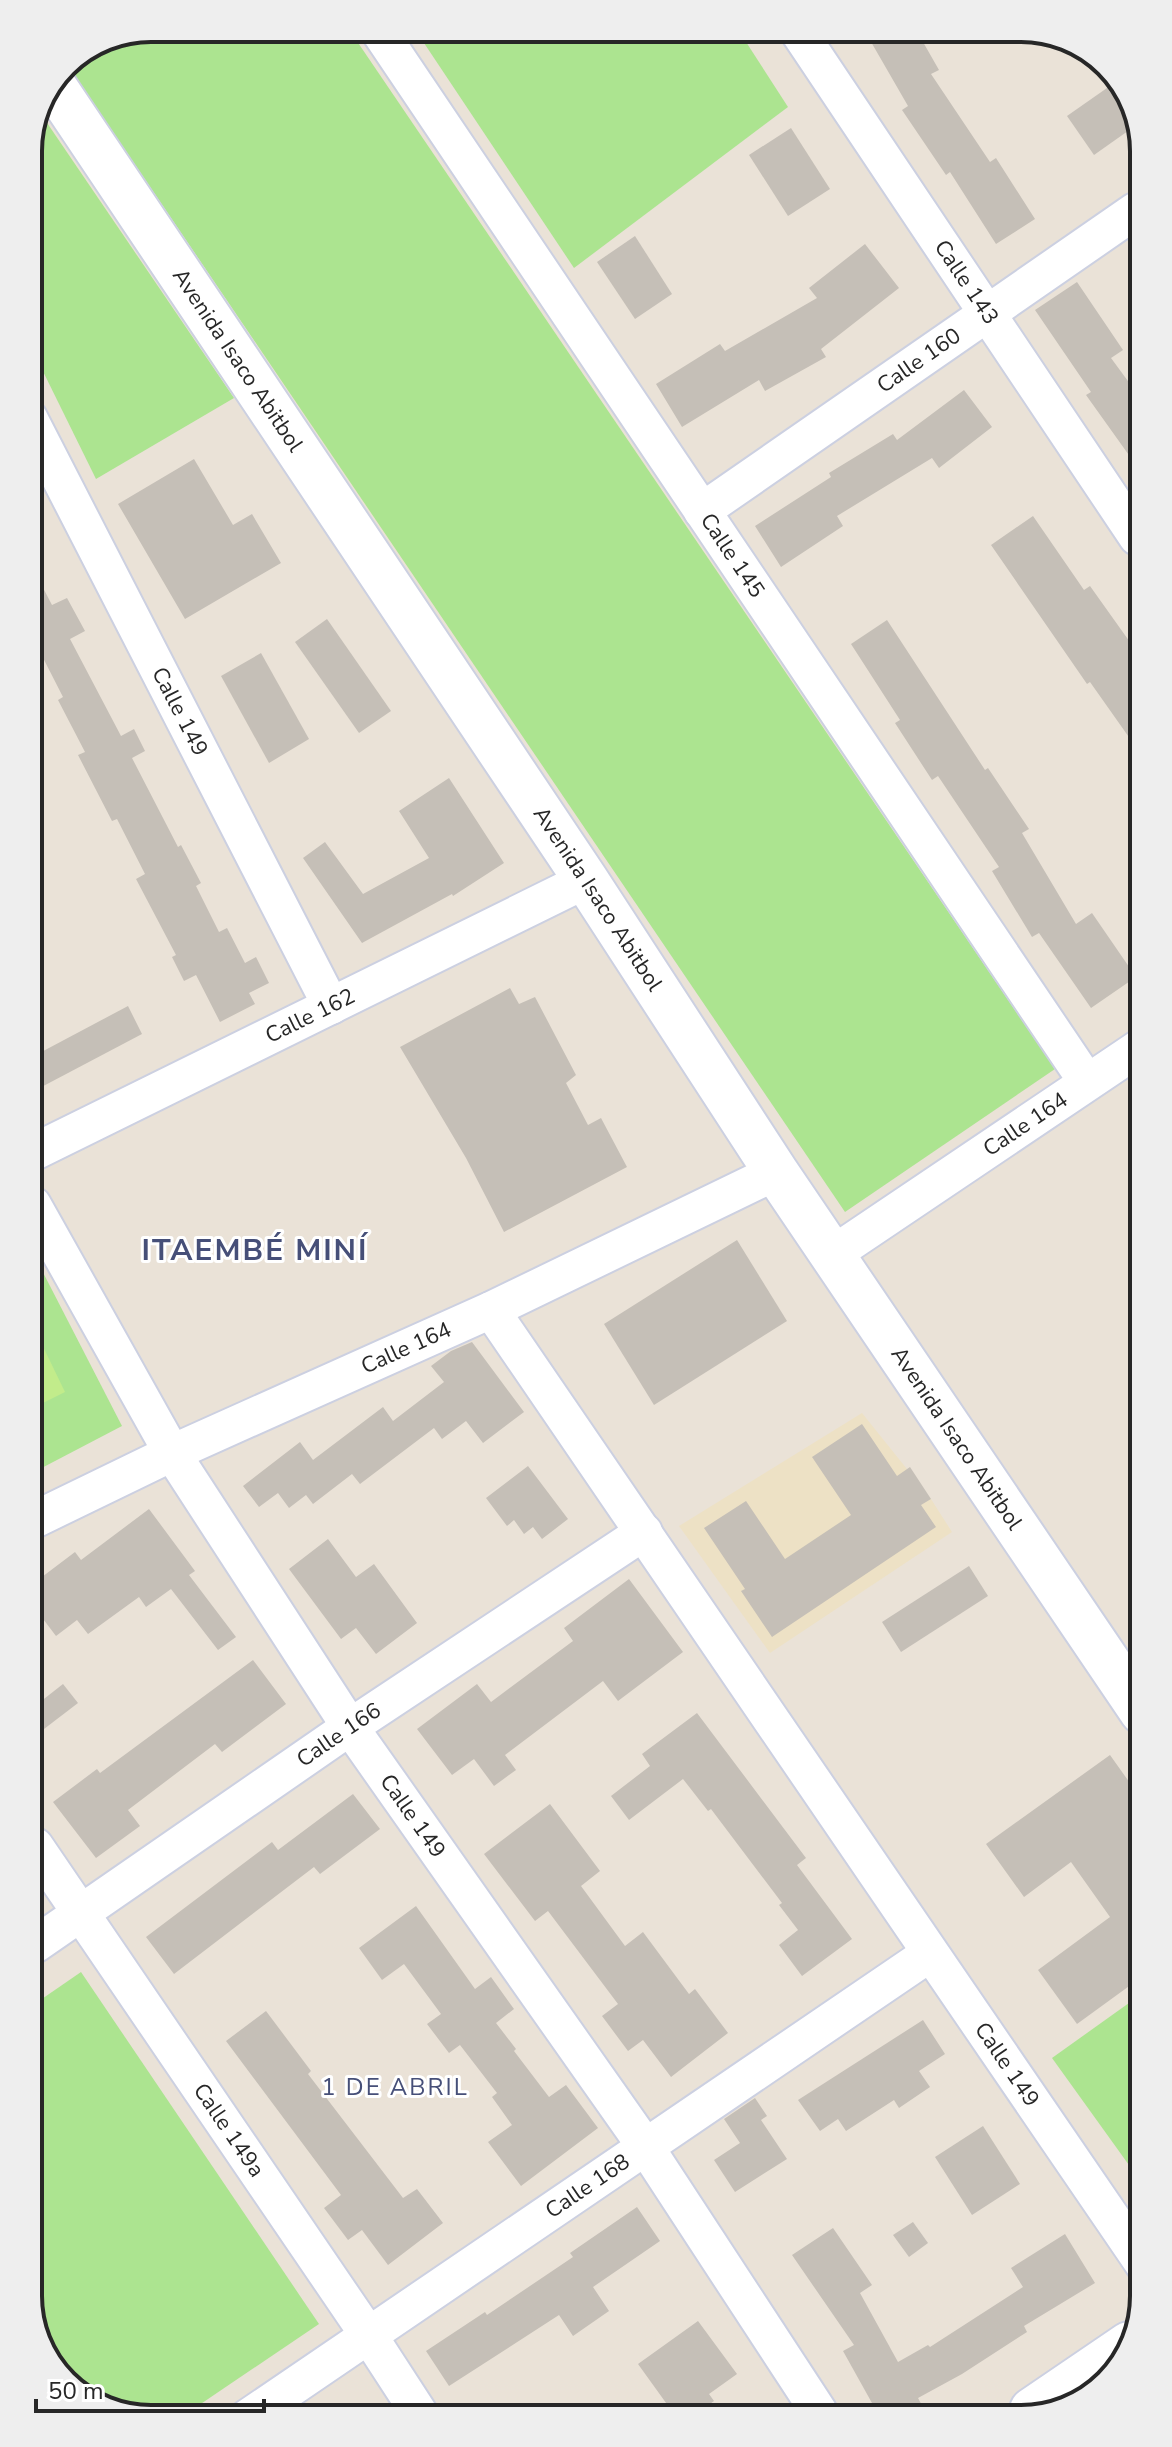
<svg xmlns="http://www.w3.org/2000/svg" width="1172" height="2447" viewBox="0 0 1172 2447" font-family="'Nunito Sans',sans-serif">
  <style>
    .education { fill: #ede1c5 }
    .green { fill: #ace490 }
    .pitch { fill: #c2ec8b }
    .building { fill: #c5bfb7 }
    .lines { fill: none; stroke-linecap: round; stroke-linejoin: round }
    .street-casing { stroke: #ccd0e1; stroke-width: 40 }
    .secondary-casing { stroke: #ccd0e1; stroke-width: 48 }
    .street { stroke: #fff; stroke-width: 36 }
    .secondary { stroke: #fff; stroke-width: 44 }
    .labels { text-anchor: middle; dominant-baseline: central; stroke-width: 6; stroke-linejoin: round; paint-order: stroke }
    .street-label { font-size: 22px; fill: #272727; stroke: #fff }
    .neighbourhood-label { font-size: 24px; letter-spacing: 2px; fill: #464f78; stroke: #fff }
    .district-label { font-size: 30px; font-weight: bold; letter-spacing: 2px; fill: #464f78; stroke: #fff }
    .rim { fill: none; stroke: #272727; stroke-width: 4 }
  </style>
  <rect width="100%" height="100%" fill="#eae2d7"/>
  <path class="education" d="M862,1413L931,1499L952,1532L770,1653L679,1526Z"/>
  <g class="green">
    <path d="M151,28H348L1055,1069L845,1212L66,63Z"/>
    <path d="M414,28H737L788,107L574,268Z"/>
    <path d="M41,114L234,398L96,479L29,343L28,143Z"/>
    <path d="M33,1253L122,1426L34,1472Z"/>
    <path d="M81,1972L319,2324L180,2418L143,2419L82,2398L37,2343L36,2003Z"/>
    <path d="M1143,1993L1144,2186L1052,2058Z"/>
  </g>
  <path class="pitch" d="M33,1326L65,1392L33,1408Z"/>
  <g class="building">
    <path d="M863,28H915L939,70L931,74L990,162L996,158L1035,219L996,244L950,172L946,175L902,110L908,106Z"/>
    <path d="M1117,81L1135,105V126L1094,155L1067,116Z"/>
    <path d="M791,128L830,189L788,216L749,155Z"/>
    <path d="M635,236L672,294L635,319L597,262Z"/>
    <path d="M865,244L899,288L821,349L826,357L765,391L759,380L682,427L656,384L720,344L725,351L817,298L809,288Z"/>
    <path d="M1077,282L1123,350L1111,358L1136,392V465L1086,395L1091,392L1035,310Z"/>
    <path d="M964,390L992,427L939,468L932,458L837,516L843,526L781,567L755,526L831,477L829,473L893,434L897,440Z"/>
    <path d="M194,459L233,525L252,514L281,563L185,619L118,504Z"/>
    <path d="M1033,516L1084,590L1090,586L1137,652L1138,750L1090,682L1087,684L991,545Z"/>
    <path d="M30,563L52,605L67,598L85,631L70,639L121,736L134,729L145,751L132,758L178,847L181,845L201,883L196,886L219,932L227,928L245,963L256,957L269,983L249,993L255,1004L220,1022L196,975L184,981L172,957L176,955L136,879L145,874L117,819L112,821L78,755L85,752L58,700L63,697L39,650L30,654Z"/>
    <path d="M327,619L391,711L359,733L295,642Z"/>
    <path d="M887,620L985,770L988,768L1029,829L1022,833L1076,924L1092,913L1136,977L1091,1008L1039,933L1032,937L992,871L999,867L938,776L932,780L895,723L900,720L851,644Z"/>
    <path d="M261,653L309,739L269,763L221,676Z"/>
    <path d="M449,778L504,863L453,896L452,894L362,943L303,858L325,842L363,894L429,858L399,811Z"/>
    <path d="M510,988L519,1004L535,997L576,1075L566,1083L588,1125L601,1118L627,1167L504,1232L466,1158L400,1047Z"/>
    <path d="M128,1006L142,1034L32,1092V1057Z"/>
    <path d="M737,1240L787,1321L654,1405L604,1324Z"/>
    <path d="M472,1342L524,1412L483,1443L466,1421L442,1439L434,1428L360,1484L352,1474L313,1504L306,1495L289,1508L278,1493L259,1507L243,1486L300,1442L313,1460L383,1407L393,1421L444,1382L431,1366L451,1351Z"/>
    <path d="M862,1424L897,1476L910,1467L931,1499L921,1505L936,1527L772,1637L741,1591L745,1589L704,1528L746,1501L785,1559L851,1515L812,1457Z"/>
    <path d="M528,1466L568,1519L542,1539L533,1527L524,1534L514,1520L507,1526L486,1498Z"/>
    <path d="M149,1509L195,1571L189,1575L236,1637L218,1650L171,1589L146,1607L139,1597L88,1634L77,1620L56,1636L34,1607V1583L75,1552L81,1560Z"/>
    <path d="M328,1539L356,1577L374,1564L417,1623L376,1654L356,1628L341,1639L289,1569Z"/>
    <path d="M969,1566L988,1596L901,1652L882,1622Z"/>
    <path d="M629,1579L683,1652L618,1701L603,1681L505,1755L516,1770L494,1786L474,1759L452,1775L417,1729L477,1684L491,1702L573,1641L564,1628Z"/>
    <path d="M253,1660L286,1704L222,1752L215,1744L128,1810L140,1826L96,1858L53,1802L97,1769L100,1773Z"/>
    <path d="M63,1684L78,1703L44,1729L35,1716V1706Z"/>
    <path d="M697,1713L806,1858L797,1865L852,1939L802,1976L779,1945L798,1930L779,1905L782,1903L711,1809L708,1811L683,1779L629,1820L611,1796L650,1766L642,1754Z"/>
    <path d="M1110,1755L1142,1800L1143,1976L1077,2024L1038,1970L1110,1917L1071,1862L1024,1897L986,1844Z"/>
    <path d="M353,1794L380,1829L320,1874L314,1867L174,1974L146,1937L272,1842L278,1850Z"/>
    <path d="M550,1804L600,1871L581,1886L625,1946L643,1932L689,1994L695,1989L728,2033L671,2077L643,2040L628,2051L602,2016L618,2004L548,1911L535,1921L484,1854Z"/>
    <path d="M416,1906L475,1989L491,1977L514,2009L496,2023L516,2049L514,2051L549,2097L566,2085L598,2128L521,2186L488,2142L512,2125L492,2097L497,2093L460,2045L449,2053L427,2024L441,2014L404,1964L382,1980L359,1948Z"/>
    <path d="M266,2011L311,2071L308,2074L403,2198L417,2189L443,2223L388,2265L362,2230L348,2240L324,2208L341,2195L226,2041Z"/>
    <path d="M923,2020L945,2054L919,2071L930,2087L899,2108L894,2100L846,2131L838,2119L820,2131L798,2100Z"/>
    <path d="M755,2098L767,2116L761,2120L787,2159L735,2192L714,2160L740,2143L724,2119Z"/>
    <path d="M983,2126L1020,2184L972,2215L935,2157Z"/>
    <path d="M637,2207L660,2241L593,2287L609,2311L573,2336L559,2315L449,2386L426,2351L485,2312L487,2315L573,2257L570,2253Z"/>
    <path d="M913,2222L928,2243L909,2257L893,2235Z"/>
    <path d="M833,2228L872,2285L860,2293L898,2362L928,2345L930,2347L1023,2287L1011,2268L1065,2234L1095,2283L1024,2326L1027,2332L962,2374L918,2398L925,2411L877,2412L843,2351L854,2345L792,2255Z"/>
    <path d="M698,2321L737,2374L709,2394L714,2401L697,2413L674,2414L638,2364Z"/>
  </g>
  <g class="lines">
    <defs>
      <g id="street">
        <path id="s1" d="M377,28L1087,1082"/>
        <path id="s2" d="M796,28L1137,537"/>
        <path id="s3" d="M29,418L331,1006"/>
        <path id="s4" d="M702,511L1135,211"/>
        <path id="s5" d="M32,1153L586,880"/>
        <path id="s6" d="M33,1205L172,1453L350,1727L645,2146L819,2412"/>
        <path id="s7" d="M833,1254L1139,1048"/>
        <path id="s8" d="M491,1310L1144,2265"/>
        <path id="s9" d="M34,1520L172,1453L491,1310L776,1172"/>
        <path id="s10" d="M35,1846L369,2336L421,2416"/>
        <path id="s11" d="M36,1944L350,1727L644,1532"/>
        <path id="s12" d="M247,2418L929,1954"/>
      </g>
      <g id="secondary">
        <path id="s13" d="M54,86L586,880L776,1172L1142,1712"/>
        <path d="M1032,2410L1129,2344"/>
      </g>
    </defs>
    <use href="#street" class="street-casing"/>
    <use href="#secondary" class="secondary-casing"/>
    <use href="#street" class="street"/>
    <use href="#secondary" class="secondary"/>
  </g>
  <g class="labels">
    <g class="street-label">
      <text stroke="none"><textPath href="#s2" startOffset="306">Calle 143</textPath></text>
      <text stroke="none"><textPath href="#s13" startOffset="330">Avenida Isaco Abitbol</textPath></text>
      <text stroke="none"><textPath href="#s4" startOffset="264">Calle 160</textPath></text>
      <text stroke="none"><textPath href="#s1" startOffset="636">Calle 145</textPath></text>
      <text stroke="none"><textPath href="#s3" startOffset="330">Calle 149</textPath></text>
      <text stroke="none"><textPath href="#s13" startOffset="978">Avenida Isaco Abitbol</textPath></text>
      <text stroke="none"><textPath href="#s5" startOffset="310">Calle 162</textPath></text>
      <text stroke="none"><textPath href="#s7" startOffset="232">Calle 164</textPath></text>
      <text stroke="none"><textPath href="#s9" startOffset="410">Calle 164</textPath></text>
      <text stroke="none"><textPath href="#s13" startOffset="1626">Avenida Isaco Abitbol</textPath></text>
      <text stroke="none"><textPath href="#s11" startOffset="368">Calle 166</textPath></text>
      <text stroke="none"><textPath href="#s6" startOffset="720">Calle 149</textPath></text>
      <text stroke="none"><textPath href="#s8" startOffset="914">Calle 149</textPath></text>
      <text stroke="none"><textPath href="#s10" startOffset="344">Calle 149a</textPath></text>
      <text stroke="none"><textPath href="#s12" startOffset="412">Calle 168</textPath></text>
    </g>
    <g class="neighbourhood-label">
      <text x="395" y="2087">1 DE ABRIL</text>
    </g>
    <g class="district-label">
      <text x="255" y="1250">ITAEMBÉ MINÍ</text>
    </g>
  </g>
  <path d="M0 0H1172V2447H0ZM151 42H1021A109 109 0 0 1 1130 151V2296A109 109 0 0 1 1021 2405H151A109 109 0 0 1 42 2296V151A109 109 0 0 1 151 42Z" fill="#eee" fill-rule="evenodd"/>
  <path class="rim" d="M151 42H1021A109 109 0 0 1 1130 151V2296A109 109 0 0 1 1021 2405H151A109 109 0 0 1 42 2296V151A109 109 0 0 1 151 42Z"/>
  <path d="M36 2399v12h228v-12" fill="none" stroke="#272727" stroke-width="4"/>
  <text x="48" y="2399" font-size="24" fill="#272727" stroke="#ffffff" stroke-width="6" paint-order="stroke">50 m</text>
</svg>
